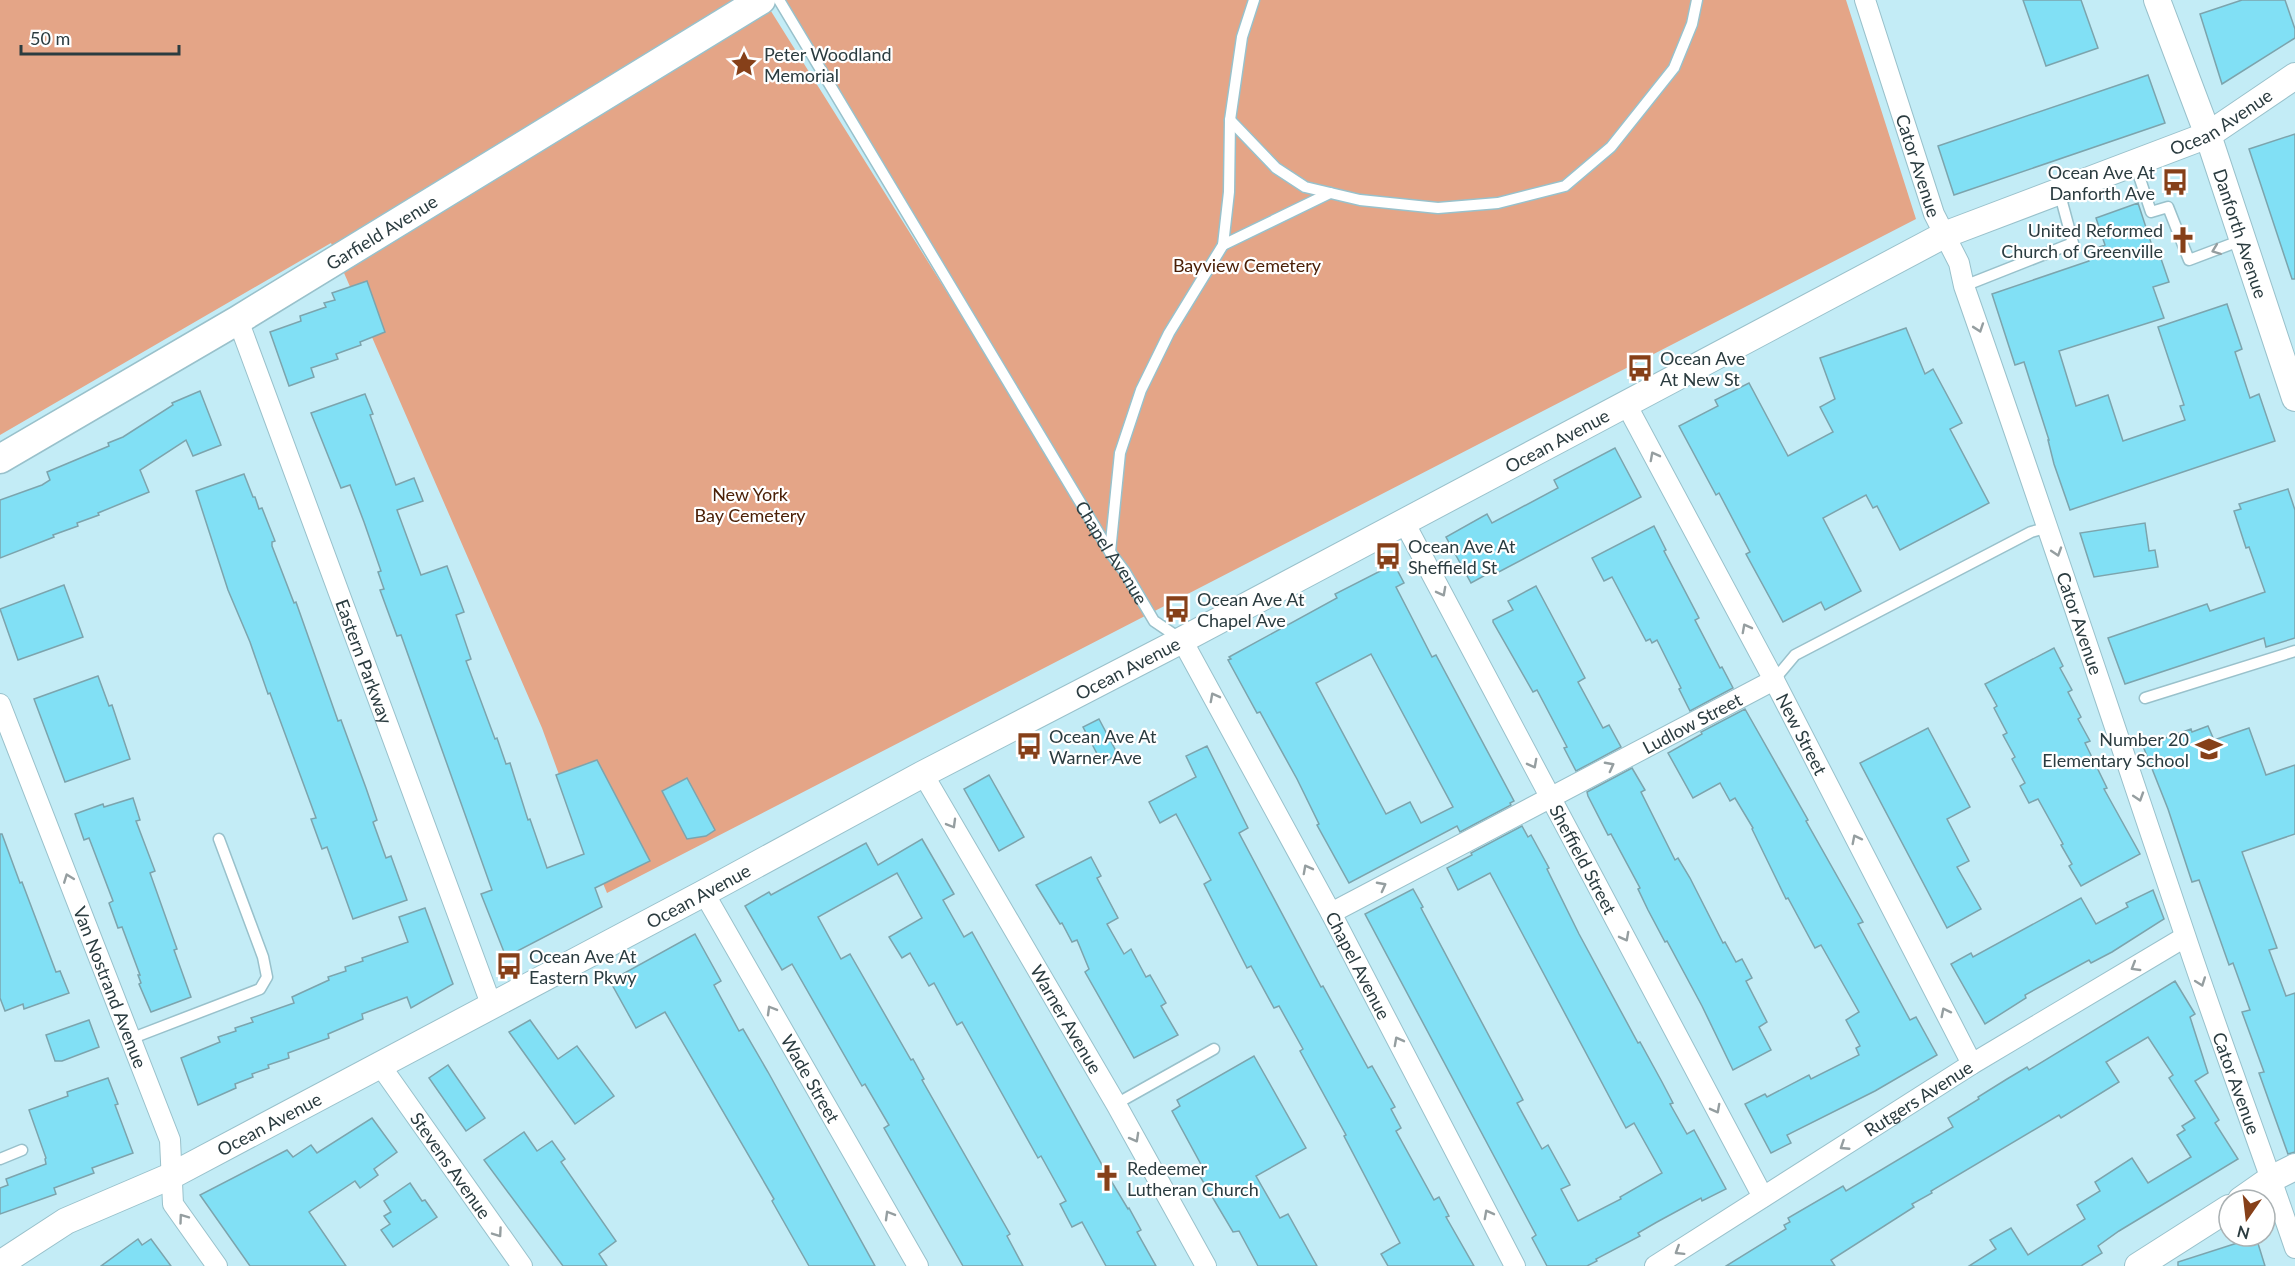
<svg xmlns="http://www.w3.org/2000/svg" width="2295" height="1266" viewBox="0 0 2295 1266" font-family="Lato,sans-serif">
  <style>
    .green { fill: #e4a587 }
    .building { fill: #81e0f5; stroke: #7ca4ad; stroke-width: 1.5; fill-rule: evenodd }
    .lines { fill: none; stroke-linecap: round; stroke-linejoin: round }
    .service-casing { stroke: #99c1cb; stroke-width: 13 }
    .minor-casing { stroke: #99c1cb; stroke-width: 22 }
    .tertiary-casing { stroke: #99c1cb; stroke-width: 28 }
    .secondary-casing { stroke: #99c1cb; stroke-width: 31 }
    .service { stroke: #fff; stroke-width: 10 }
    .minor { stroke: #fff; stroke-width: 20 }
    .tertiary { stroke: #fff; stroke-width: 26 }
    .secondary { stroke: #fff; stroke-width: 28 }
    .oneway { stroke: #959ea0 }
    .labels { text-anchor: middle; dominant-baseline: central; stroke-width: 4.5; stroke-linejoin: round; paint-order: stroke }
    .poi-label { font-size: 18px; fill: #2b3c40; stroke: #fff; text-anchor: start }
    .street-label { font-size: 18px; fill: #2b3c40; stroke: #fff }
    .park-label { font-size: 18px; fill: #4b2007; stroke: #fff }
  </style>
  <rect width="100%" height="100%" fill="#c3ecf6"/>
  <path class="green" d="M0,0H764L1091,522L783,0H1846L1916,219L607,893L565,791L542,728L331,243L0,435Z"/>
  <g class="building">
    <path d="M2023,0H2081L2098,48L2046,66Z"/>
    <path d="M2242,0H2285L2295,29V38L2222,84L2200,14Z"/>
    <path d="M2148,75L2165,123L1954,195L1938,146Z"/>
    <path d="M2295,134V279H2292L2249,149Z"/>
    <path d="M2138,203L2154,252L2158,250L2169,282L2153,287L2164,318L2059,351L2076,406L2108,395L2123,441L2185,420L2180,406L2184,405L2158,327L2227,304L2242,349L2235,352L2250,398L2259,394L2275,441L2070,510L2054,464L2048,440H2049L2024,362L2015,365L1992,294L2089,261L2086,252L2105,245L2096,218Z"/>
    <path d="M367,281L385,332L360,342L361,345L336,354L338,359L311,368L314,377L289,386L270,332L301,321L300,316L326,307L324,303L335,300L332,293Z"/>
    <path d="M1906,328L1925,374L1933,369L1962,423L1950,429L1989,503L1900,550L1877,506L1873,508L1866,495L1823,518L1861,591L1825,610L1821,602L1783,622L1746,554L1750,552L1719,493L1716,495L1679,426L1718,406L1715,400L1749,383L1788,456L1833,432L1820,407L1835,399L1820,358Z"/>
    <path d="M200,391L221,445L193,456L186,440L140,470L149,492L98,513L99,515L77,523L78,526L53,535L54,537L0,558V500L42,485L50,480L47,472L109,446L108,443L123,437L173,405L172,403Z"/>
    <path d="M365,394L373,414L370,415L396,485L414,478L423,501L397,510L421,575L447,566L464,612L456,615L471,659L466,661L495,739L497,738L506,764L510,763L528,820L530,819L547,868L584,854L556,775L597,760L650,861L595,888L602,907L506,957L481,894L492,890L401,635L397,636L380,590L384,589L378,572L381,571L364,522L350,485L341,488L311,413Z"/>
    <path d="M1615,448L1641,497L1493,575L1491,572L1471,583L1446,537L1487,514L1492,523L1558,488L1554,480Z"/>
    <path d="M244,474L253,497H255L259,509L262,508L275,541L272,542V546L284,577L294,603L296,602L338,721L341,720L366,788L377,820L373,822L386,858L391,856L407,900L353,919L327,847L322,849L311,819L316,818L270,693L268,694L250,642L228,590L196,491Z"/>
    <path d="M2288,489L2295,510V638L2266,647L2264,638L2125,684L2108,638L2207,604L2210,611L2265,592L2249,547L2246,548L2234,511L2241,509L2239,504Z"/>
    <path d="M2145,523L2149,551L2155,550L2158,567L2094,577L2080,533Z"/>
    <path d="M1654,526L1666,550L1664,551L1699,618L1695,620L1720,668L1722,667L1733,688L1690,711L1679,689L1681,688L1657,640L1652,643L1650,639L1646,641L1612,577L1604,581L1592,558Z"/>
    <path d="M1394,564L1404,583L1396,587L1412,618L1432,657L1436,655L1514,801L1510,803L1511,805L1460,832L1457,826L1349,883L1317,825L1319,824L1297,779L1260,712L1257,713L1228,660L1231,659L1229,657L1337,598L1335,594ZM1371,654L1453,807L1421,823L1410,802L1386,814L1316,683Z"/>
    <path d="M64,585L83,637L18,660L0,609Z"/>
    <path d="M1536,586L1585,678L1578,682L1603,728L1609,725L1621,747L1576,771L1564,748L1567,747L1537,690L1533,692L1493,622V620L1513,610L1508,601Z"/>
    <path d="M2054,648L2063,666L2060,668L2072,690L2068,692L2081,717L2078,719L2090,741L2085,743L2107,788L2104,789L2140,854L2081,886L2069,866L2072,864L2061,845L2063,844L2038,799L2029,803L2020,786L2025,783L2012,759L2015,757L2003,735L2007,733L1994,708L1997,706L1985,684Z"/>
    <path d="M98,676L109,706L112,705L130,759L65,782L34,699Z"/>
    <path d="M1745,709L1808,820L1806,821L1863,922L1858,924L1910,1020L1916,1017L1937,1055L1875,1091L1787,1135L1791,1143L1771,1153L1745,1104L1765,1094L1767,1097L1809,1075L1811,1079L1859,1055L1856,1048L1860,1046L1846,1020L1859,1012L1821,945L1815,948L1788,898L1786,899L1752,829L1753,828L1735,798L1730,801L1720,783L1693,798L1668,753L1702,734L1701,732Z"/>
    <path d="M1099,719L1118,755L1102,763L1083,727Z"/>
    <path d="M2208,726L2214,740L2249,728L2266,775L2295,765V834L2242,852L2277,948L2269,950L2286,996L2295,993V1152L2288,1154L2259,1073L2264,1072L2242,1012L2250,1010L2233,963L2229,965L2199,880L2192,882L2168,809L2143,746L2191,729L2192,732Z"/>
    <path d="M1928,728L1970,807L1947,819L1969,861L1957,867L1981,909L1947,928L1860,763Z"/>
    <path d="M1207,746L1248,828L1239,833L1321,987L1323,986L1368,1068L1372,1066L1395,1107L1391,1109L1401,1128L1396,1131L1434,1200L1439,1197L1449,1216L1446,1217L1474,1266H1388L1381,1254L1400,1243L1344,1136L1346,1135L1300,1051L1303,1049L1279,1006L1274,1008L1251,966L1247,968L1204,884L1211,880L1176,814L1160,823L1149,802L1196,777L1186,756Z"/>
    <path d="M1632,768L1645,790L1641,792L1675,860L1678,858L1690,878L1723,943L1725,942L1736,962L1742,959L1752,978L1746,981L1767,1022L1759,1027L1771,1050L1733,1070L1702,1006L1667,941L1665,942L1648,910L1638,889L1640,888L1611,834L1608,835L1588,796L1587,792Z"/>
    <path d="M989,775L1024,837L999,851L964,789Z"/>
    <path d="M687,778L715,830L706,836L687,839L662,791Z"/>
    <path d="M133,798L140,820L136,821L155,871L150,873L177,949L174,950L191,997L151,1012L139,984L141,983L138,975H140L122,927L118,928L109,903L113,901L89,838L84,840L75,814L103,804L104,807Z"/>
    <path d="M1522,826L1528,837L1531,835L1549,868L1547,869L1579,934L1638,1043L1640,1042L1662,1082L1673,1103L1670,1104L1687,1134L1694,1130L1726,1189L1702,1201L1701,1198L1657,1222L1638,1233L1640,1236L1596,1259L1597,1261L1587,1266H1547L1532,1238L1536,1235L1365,914L1413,889L1423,907L1421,908L1523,1100L1517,1103L1542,1149L1548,1145L1570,1185L1561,1189L1578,1221L1621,1199L1620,1197L1662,1173L1634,1123L1626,1128L1490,873L1458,890L1447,868L1472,855L1471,853Z"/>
    <path d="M0,834H2L20,883L22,882L56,972L60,971L69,993L24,1009L23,1004L5,1011L0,998Z"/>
    <path d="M922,839L954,894L943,900L964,937L972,932L1110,1179L1128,1209L1129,1208L1141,1230L1137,1232L1156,1266H1106L1082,1222L1072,1227L1060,1204L1066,1201L1041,1156L1038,1158L962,1022L957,1025L934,983L929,986L910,953L902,958L889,937L922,918L897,873L818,917L841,959L850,954L911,1060L913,1059L924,1079L922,1080L1010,1234L1007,1236L1023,1266H963L884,1128L889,1125L865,1084L862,1086L792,964L782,970L745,906L769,892L771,895L866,843L878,865Z"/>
    <path d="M1091,857L1101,876L1097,878L1118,918L1107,924L1124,954L1131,949L1146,977L1150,975L1166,1003L1161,1006L1178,1035L1134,1058L1085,972L1089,969L1077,940L1072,942L1062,923L1060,924L1036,885Z"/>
    <path d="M2153,890L2164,919L2112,952L2091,963L2089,960L2025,995L2026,998L1985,1024L1951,964L1971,953L1973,957L2081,898L2096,924L2128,907L2126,903Z"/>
    <path d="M425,908L453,984L411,1008L407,997L362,1014L363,1019L328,1034L329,1038L288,1053L289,1058L268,1065L269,1068L252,1074L253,1077L235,1084L236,1088L198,1105L181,1058L220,1042L218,1037L236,1031L235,1028L253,1022L251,1018L294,1003L292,997L329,980L328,977L346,971L345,967L363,961L362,958L408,942L399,917Z"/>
    <path d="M695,934L721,981L714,985L739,1031L743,1029L768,1072L875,1266H809L772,1201L774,1199L665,1012L636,1028L610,981Z"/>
    <path d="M2175,981L2195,1014L2190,1017L2208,1073L2195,1081L2219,1120L2215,1123L2238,1159L2119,1231L2098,1246L2102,1253L2081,1266H1969L1996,1249L1990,1240L2011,1228L2028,1255L2085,1219L2077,1205L2100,1191L2095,1182L2132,1158L2148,1183L2191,1157L2177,1135L2185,1130L2182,1126L2195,1118L2169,1078L2173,1075L2148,1037L2106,1062L2119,1082L2061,1118L2059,1115L1931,1191L1932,1193L1912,1204L1914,1207L1831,1260L1835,1266H1726L1786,1229L1784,1225L1790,1222L1788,1218L1843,1186L1846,1191L1953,1127L1948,1118L1979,1099L1978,1097L2007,1079L2027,1067L2029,1070Z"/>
    <path d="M89,1020L99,1047L62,1061H55L46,1035Z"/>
    <path d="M530,1020L558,1059L577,1046L614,1096L575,1124L509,1032Z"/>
    <path d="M1254,1056L1306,1148L1256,1176L1280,1218L1288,1214L1317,1266H1258L1239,1231L1233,1232L1198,1173L1204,1170L1172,1111L1180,1106L1177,1100Z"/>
    <path d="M448,1065L485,1118L466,1131L429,1078Z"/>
    <path d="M108,1078L118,1104L115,1105L133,1153L92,1168L94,1173L54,1188L56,1194L0,1214V1188L8,1185L6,1179L46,1164L45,1159L46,1158L29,1110L68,1096L67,1092Z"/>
    <path d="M372,1118L397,1152L374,1169L378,1175L360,1188L355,1181L309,1212L346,1266H250L200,1195L287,1150L293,1157L311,1145L317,1153Z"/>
    <path d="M524,1132L537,1151L552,1141L565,1159L561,1162L616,1241L599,1254L607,1266H563L484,1160Z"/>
    <path d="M410,1183L422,1201L425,1200L437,1217L393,1247L381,1230L390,1224L384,1216L391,1212L384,1201Z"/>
    <path d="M2256,1237L2265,1266H2178V1262Z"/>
    <path d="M138,1239L142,1245L151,1239L171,1266H101Z"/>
  </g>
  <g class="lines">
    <defs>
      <g id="service">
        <path id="s1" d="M779,0L1110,552L1125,572L1154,621L1182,640"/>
        <path d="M1230,120L1276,168L1305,187L1360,200L1438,208L1498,203L1565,186L1611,147L1674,68L1692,24L1697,0"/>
        <path d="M2135,164L2151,212L2168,207L2189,260L2242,240"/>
        <path d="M1223,245L1330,193"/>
        <path d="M1964,286L2073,243L2059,191"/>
        <path d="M1110,552L1120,453L1141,390L1169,333L1223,245L1229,192L1230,120L1242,37L1254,0"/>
        <path d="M1774,680L1795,655L2031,532L2049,527"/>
        <path d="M2145,698L2295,651"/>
        <path d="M130,1039L260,989L267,977L263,957L219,839"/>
        <path d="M1116,1104L1214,1049"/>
        <path d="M0,1159L22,1150"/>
      </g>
      <g id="minor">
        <path id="s2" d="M1865,0L1934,214L1959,263L1964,286C2040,502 2112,719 2185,935C2220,1040 2259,1143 2295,1248"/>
        <path id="s3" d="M238,320L491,1004"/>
        <path id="s4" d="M1626,404L1774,680L1972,1064"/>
        <path id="s5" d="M1404,522L1763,1197"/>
        <path id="s6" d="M1182,640L1331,913L1515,1266"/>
        <path id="s7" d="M0,704L170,1140L173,1204L217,1266"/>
        <path id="s8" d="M923,774L1116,1104L1206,1266"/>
        <path id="s9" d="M704,893L918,1266"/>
        <path id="s10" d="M1331,913L1774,680"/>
        <path id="s11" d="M380,1065L522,1266"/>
        <path id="s12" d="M1655,1266L1972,1064L2185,937"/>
      </g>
      <g id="tertiary">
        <path id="s13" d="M2157,0L2208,135L2295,398"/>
        <path d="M2241,1200L2271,1179L2295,1167"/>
        <path id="s14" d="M0,1264L66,1221L171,1176L704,893L923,774L1182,640L1944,235L2208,135L2295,76"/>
        <path d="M2138,1266L2229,1208"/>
      </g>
      <g id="secondary">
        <path id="s15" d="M0,459L238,320L761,0"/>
      </g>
    </defs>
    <use href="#service" class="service-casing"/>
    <use href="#minor" class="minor-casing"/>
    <use href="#tertiary" class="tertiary-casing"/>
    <use href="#secondary" class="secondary-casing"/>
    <use href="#service" class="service"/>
    <use href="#minor" class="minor"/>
    <use href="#tertiary" class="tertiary"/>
    <use href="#secondary" class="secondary"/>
  </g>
  <defs><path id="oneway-chevron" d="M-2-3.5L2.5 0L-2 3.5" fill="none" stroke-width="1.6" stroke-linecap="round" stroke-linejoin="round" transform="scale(1.5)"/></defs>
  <g class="oneway">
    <use href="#oneway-chevron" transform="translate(2216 250) rotate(159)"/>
    <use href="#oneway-chevron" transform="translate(1979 328) rotate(71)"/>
    <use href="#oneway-chevron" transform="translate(1654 456) rotate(-118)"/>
    <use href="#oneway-chevron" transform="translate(2057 552) rotate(72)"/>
    <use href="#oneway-chevron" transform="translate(1442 592) rotate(62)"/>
    <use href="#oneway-chevron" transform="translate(1746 628) rotate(-118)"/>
    <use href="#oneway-chevron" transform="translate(1214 697) rotate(-118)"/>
    <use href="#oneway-chevron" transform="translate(1533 764) rotate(62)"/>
    <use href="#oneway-chevron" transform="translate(1610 766) rotate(-28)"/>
    <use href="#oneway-chevron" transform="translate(2139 797) rotate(72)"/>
    <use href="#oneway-chevron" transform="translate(952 824) rotate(60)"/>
    <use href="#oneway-chevron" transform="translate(1856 839) rotate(-117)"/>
    <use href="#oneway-chevron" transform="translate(1307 869) rotate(-118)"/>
    <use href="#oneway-chevron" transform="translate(68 878) rotate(-111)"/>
    <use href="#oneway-chevron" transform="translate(1382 886) rotate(-28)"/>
    <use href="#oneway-chevron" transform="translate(1625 937) rotate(62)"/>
    <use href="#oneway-chevron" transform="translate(2135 967) rotate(149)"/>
    <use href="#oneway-chevron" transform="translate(2201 982) rotate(70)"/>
    <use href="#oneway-chevron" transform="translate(771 1010) rotate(-120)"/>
    <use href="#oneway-chevron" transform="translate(1945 1012) rotate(-117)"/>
    <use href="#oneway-chevron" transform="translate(1398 1041) rotate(-118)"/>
    <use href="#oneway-chevron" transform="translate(1716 1109) rotate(62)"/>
    <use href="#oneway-chevron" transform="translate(1135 1138) rotate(61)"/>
    <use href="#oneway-chevron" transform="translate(1844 1146) rotate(147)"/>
    <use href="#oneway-chevron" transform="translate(1488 1214) rotate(-118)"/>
    <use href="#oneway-chevron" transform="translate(889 1215) rotate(-120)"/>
    <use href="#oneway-chevron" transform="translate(183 1218) rotate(-126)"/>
    <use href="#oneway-chevron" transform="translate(498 1233) rotate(55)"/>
    <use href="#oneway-chevron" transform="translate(1679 1251) rotate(148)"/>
  </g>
  <defs>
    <symbol id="sight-bare" viewBox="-9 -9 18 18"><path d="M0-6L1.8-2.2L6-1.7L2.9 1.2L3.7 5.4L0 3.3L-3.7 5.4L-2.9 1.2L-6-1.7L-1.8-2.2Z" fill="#864019" stroke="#fff" stroke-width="2.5" paint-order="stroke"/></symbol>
    <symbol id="bus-bare" viewBox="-9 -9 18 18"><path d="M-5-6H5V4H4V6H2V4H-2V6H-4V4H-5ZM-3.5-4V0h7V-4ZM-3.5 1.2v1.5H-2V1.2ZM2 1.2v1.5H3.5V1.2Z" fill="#864019" stroke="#fff" stroke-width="2.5" paint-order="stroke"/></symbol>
    <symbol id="church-bare" viewBox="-9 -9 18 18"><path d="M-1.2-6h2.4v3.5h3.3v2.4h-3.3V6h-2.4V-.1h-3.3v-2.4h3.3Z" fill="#864019" stroke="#fff" stroke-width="2.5" paint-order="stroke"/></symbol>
    <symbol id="school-bare" viewBox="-9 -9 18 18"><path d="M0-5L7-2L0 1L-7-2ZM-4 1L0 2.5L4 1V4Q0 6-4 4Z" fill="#864019" stroke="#fff" stroke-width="2.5" paint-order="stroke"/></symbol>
  </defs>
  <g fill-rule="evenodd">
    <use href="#sight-bare" x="725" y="45" width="38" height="38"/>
    <use href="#bus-bare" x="2156" y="163" width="38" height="38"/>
    <use href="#church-bare" x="2164" y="221" width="38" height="38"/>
    <use href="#bus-bare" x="1621" y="349" width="38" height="38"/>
    <use href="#bus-bare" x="1369" y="537" width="38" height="38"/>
    <use href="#bus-bare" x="1158" y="590" width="38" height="38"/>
    <use href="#bus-bare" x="1010" y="727" width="38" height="38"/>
    <use href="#school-bare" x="2190" y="730" width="38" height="38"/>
    <use href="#bus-bare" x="490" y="947" width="38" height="38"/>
    <use href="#church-bare" x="1088" y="1159" width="38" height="38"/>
  </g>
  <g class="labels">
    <g class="poi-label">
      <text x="764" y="54">Peter Woodland<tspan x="764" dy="21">Memorial</tspan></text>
      <text x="2155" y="172" text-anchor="end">Ocean Ave At<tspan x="2155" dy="21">Danforth Ave</tspan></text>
      <text x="2163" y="230" text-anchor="end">United Reformed<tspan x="2163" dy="21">Church of Greenville</tspan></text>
      <text x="1660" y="358">Ocean Ave<tspan x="1660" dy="21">At New St</tspan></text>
      <text x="1408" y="546">Ocean Ave At<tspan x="1408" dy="21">Sheffield St</tspan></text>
      <text x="1197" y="599">Ocean Ave At<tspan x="1197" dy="21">Chapel Ave</tspan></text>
      <text x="1049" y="736">Ocean Ave At<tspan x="1049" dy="21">Warner Ave</tspan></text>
      <text x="2189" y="739" text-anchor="end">Number 20<tspan x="2189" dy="21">Elementary School</tspan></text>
      <text x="529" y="956">Ocean Ave At<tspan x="529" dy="21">Eastern Pkwy</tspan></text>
      <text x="1127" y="1168">Redeemer<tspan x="1127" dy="21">Lutheran Church</tspan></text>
    </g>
    <g class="street-label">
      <text stroke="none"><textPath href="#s14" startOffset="2500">Ocean Avenue</textPath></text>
      <text stroke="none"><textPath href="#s2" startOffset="174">Cator Avenue</textPath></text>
      <text stroke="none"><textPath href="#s15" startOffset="444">Garfield Avenue</textPath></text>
      <text stroke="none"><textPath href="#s13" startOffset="248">Danforth Avenue</textPath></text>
      <text stroke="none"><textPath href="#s14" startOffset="1762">Ocean Avenue</textPath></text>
      <text stroke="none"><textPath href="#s1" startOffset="645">Chapel Avenue</textPath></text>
      <text stroke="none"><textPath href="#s2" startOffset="660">Cator Avenue</textPath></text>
      <text stroke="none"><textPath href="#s3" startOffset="364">Eastern Parkway</textPath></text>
      <text stroke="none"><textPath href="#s14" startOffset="1276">Ocean Avenue</textPath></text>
      <text stroke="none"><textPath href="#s10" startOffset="408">Ludlow Street</textPath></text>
      <text stroke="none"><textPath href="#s4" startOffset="374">New Street</textPath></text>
      <text stroke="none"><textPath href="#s5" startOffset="382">Sheffield Street</textPath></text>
      <text stroke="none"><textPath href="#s14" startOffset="790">Ocean Avenue</textPath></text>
      <text stroke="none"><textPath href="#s6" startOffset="370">Chapel Avenue</textPath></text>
      <text stroke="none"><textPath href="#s7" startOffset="304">Van Nostrand Avenue</textPath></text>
      <text stroke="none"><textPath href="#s8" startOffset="284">Warner Avenue</textPath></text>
      <text stroke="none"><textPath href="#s9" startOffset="214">Wade Street</textPath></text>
      <text stroke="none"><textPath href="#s2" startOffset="1146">Cator Avenue</textPath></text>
      <text stroke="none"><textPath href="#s12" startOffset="312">Rutgers Avenue</textPath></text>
      <text stroke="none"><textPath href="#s14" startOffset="304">Ocean Avenue</textPath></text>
      <text stroke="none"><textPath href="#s11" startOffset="123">Stevens Avenue</textPath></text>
    </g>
    <g class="park-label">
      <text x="1247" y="265">Bayview Cemetery</text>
      <text x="750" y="494">New York<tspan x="750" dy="21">Bay Cemetery</tspan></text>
    </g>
  </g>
  <g transform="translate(2247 1218) rotate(194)"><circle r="28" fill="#ffffff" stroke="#aab1b3" stroke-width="1.5"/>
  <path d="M0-4.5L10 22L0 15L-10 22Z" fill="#864019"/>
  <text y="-9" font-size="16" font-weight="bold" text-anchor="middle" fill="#2b3c40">N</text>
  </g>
  <path d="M21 45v9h158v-9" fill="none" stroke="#2b3c40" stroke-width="3"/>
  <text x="30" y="45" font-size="18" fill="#2b3c40" stroke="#ffffff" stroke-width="4.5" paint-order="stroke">50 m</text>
</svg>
